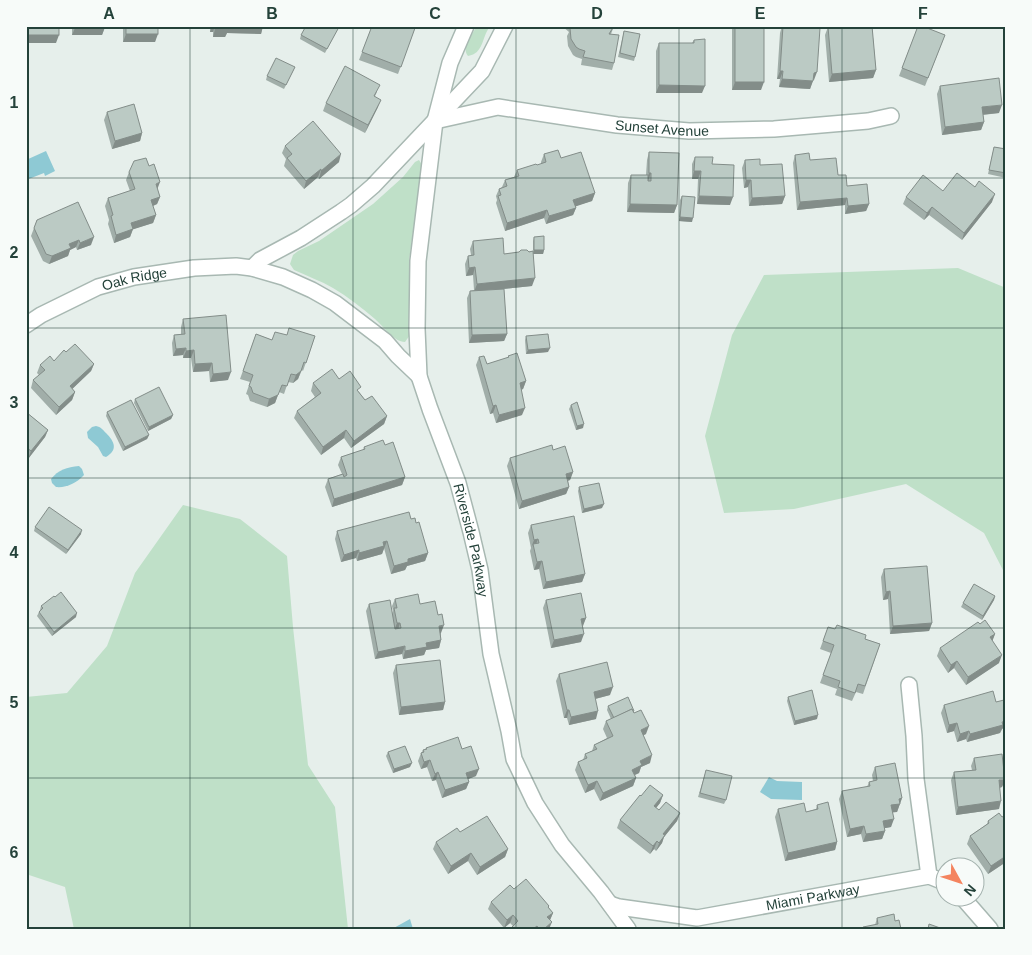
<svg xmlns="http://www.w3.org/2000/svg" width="1032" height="955" viewBox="0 0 1032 955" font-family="Arial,sans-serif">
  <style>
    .green { fill: #bfe0c8 }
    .water { fill: #8ec9d4 }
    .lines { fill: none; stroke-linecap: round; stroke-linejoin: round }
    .minor-casing { stroke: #a8b8b2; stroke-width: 18 }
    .minor { stroke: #fff; stroke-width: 15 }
    .wall { fill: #a1aea9 }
    .shaded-wall { fill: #838d89 }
    .building { fill: #bbcac4; stroke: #838d89 }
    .grid { fill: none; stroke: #24423a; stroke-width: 1; stroke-opacity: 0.55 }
    .labels { text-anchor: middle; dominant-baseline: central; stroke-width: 5; stroke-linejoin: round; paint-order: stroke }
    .street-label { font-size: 14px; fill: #24423a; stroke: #f7fbf9 }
    .neatline { fill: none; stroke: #24423a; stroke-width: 2 }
    .grid-label { font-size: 16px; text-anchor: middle; font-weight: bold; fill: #24423a }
  </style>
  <rect width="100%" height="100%" fill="#e6efeb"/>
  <g class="green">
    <path d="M477,26H490C481,39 484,53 468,56C461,47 472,35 477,26Z"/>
    <path d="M419,160L422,165L409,261V326L410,335L405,342C394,342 383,326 375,319C362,308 348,297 333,288C321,281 307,276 294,270L290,264L293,255L298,251L319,241L373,204L403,177L415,162Z"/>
    <path d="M958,268L1006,288V576L984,533L906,484L794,509L724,513L705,436L732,335L764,275Z"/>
    <path d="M183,505L240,519L287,556L293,627L308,765L335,807L348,929H74L65,887L26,874V697L67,693L107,646L135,573Z"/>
  </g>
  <g class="water">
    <path d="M46,151L55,171L45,176L44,173L26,180V160Z"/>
    <path d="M96,426C101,427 103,430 106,433C115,442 118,450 106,457L103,456L98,447L88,438L87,432L92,427Z"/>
    <path d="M79,466L82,469L84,475C77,483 66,488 56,487L52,483L51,479C58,470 67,467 79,466Z"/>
    <path d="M769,777L777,781L802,782V800L771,799L760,792Z"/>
    <path d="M410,919L413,929H392Z"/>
  </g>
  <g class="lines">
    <defs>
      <g id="minor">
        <path id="s1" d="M466,26L450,63L435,121L418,261L417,329L419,376L430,409L458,483L471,532L480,570L491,654L509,731L514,759L535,803L562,845L601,892L628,929"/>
        <path id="s2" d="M435,121L498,107L617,125L689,131L774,129L868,121L891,116"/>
        <path d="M252,268L260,260L301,238L341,212L351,205L373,186L482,71L505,26"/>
        <path id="s3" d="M26,325L41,315L98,287L134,277L194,268L236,266L252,268L283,277L312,290L335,303L385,341L398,356L419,376"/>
        <path d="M909,685L914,736L916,779L929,876"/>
        <path d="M963,898L990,929"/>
        <path id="s4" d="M610,904L619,907L697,918L929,876L944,882"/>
      </g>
    </defs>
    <use href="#minor" class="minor-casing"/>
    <use href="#minor" class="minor"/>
  </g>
  <g class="wall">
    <path d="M72,26H105V27L102,35H72Z"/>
    <path d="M123,26H158L155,42H123Z"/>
    <path d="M210,26H263L261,34L227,33L225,37H213V32H210Z"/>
    <path d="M362,26H410L415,28L398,74L359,60L371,29Z"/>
    <path d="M562,26H614L611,34L614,63L612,70L581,65L582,59L576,57L573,55L568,46L567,36L569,32Z"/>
    <path d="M732,26H764L761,90H732Z"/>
    <path d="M782,26L814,80H813L810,89L779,87L780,79H777L780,33Z"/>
    <path d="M852,26H872L876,70L873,78L829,82L825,35L828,27L844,28H851Z"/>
    <path d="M918,26L945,35L925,86L899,76Z"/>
    <path d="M337,30L325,53L300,39L301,35Z"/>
    <path d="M624,31L635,57L634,61L618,57Z"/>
    <path d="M694,40L702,93H656V51L659,43H692Z"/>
    <path d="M295,67L284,89L266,80L267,76Z"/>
    <path d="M940,86L999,113L983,115L984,122L981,130L942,135L937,94Z"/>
    <path d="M377,92L375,96L378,107L365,133L323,111L326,103Z"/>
    <path d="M107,112L142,133L140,141L112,149L104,120Z"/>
    <path d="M285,146L339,162L319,179L318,177L304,189L284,166L286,159L282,153Z"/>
    <path d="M994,147L1006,149V178L988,174Z"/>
    <path d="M649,152L677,205L674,213L627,212L628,183L631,175H646L647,160Z"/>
    <path d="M544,154L561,158L595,193L592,201L575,206L576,208L573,215L546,224L544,218L505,231L496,203L497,200L496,196L499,189L502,187L505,180L514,177L517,170L541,164V162Z"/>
    <path d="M795,155L810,160L838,175L847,186L869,204L866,211L845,214V205L797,210L793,163Z"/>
    <path d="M695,157L712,164L730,205L697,204L698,179H692V164Z"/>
    <path d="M745,160L760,165L785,196L782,204L749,206L748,187L744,188L742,168Z"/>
    <path d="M149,166L160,197L157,204L153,206L156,215L153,223L133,229L130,237L114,243L108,224L109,220L105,206L108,198L130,191L126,180L129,172Z"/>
    <path d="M943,191L992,202L962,240L929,215L924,220L903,204L906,197Z"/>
    <path d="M682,196L692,222L679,221L680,200Z"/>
    <path d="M37,220L91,245L77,250L76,247L70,250L68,256L49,264L43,261L31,236Z"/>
    <path d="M534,237L544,250L543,254H533L532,286L504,289L507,334L504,341L469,343L467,298L470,291L474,290L473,275L466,276L465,264L468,256L471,255L470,249L473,241L504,254L533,251V241Z"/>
    <path d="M183,319L228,380L210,382L209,371L193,372L191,358H183V355L173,356L172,343L174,335L181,334V327Z"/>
    <path d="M256,334L272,340L286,335L315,336L303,371L302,370L298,379L293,383L288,382L284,394L279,392L275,403L267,407L250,401L248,395L246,394L250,382L240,379Z"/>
    <path d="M526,336L548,352L526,354L525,340Z"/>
    <path d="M66,352L94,364L91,371L72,389L75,392L72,400L56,415L31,388L33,380L39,375L37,373L40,365L54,361Z"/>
    <path d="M508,356L526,381L523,389L521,390L522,415L496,423L493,413L490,414L476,365L479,357L487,364L508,358Z"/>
    <path d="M339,379L359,392L365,400L387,416L384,424L351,448L344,438L321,455L294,418L297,411L315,397L311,391L313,383Z"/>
    <path d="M135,399L173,415L171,419L148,431L134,403Z"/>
    <path d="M571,405L583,428L576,430L569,409Z"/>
    <path d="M26,412L48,430L45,437L28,459L26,457Z"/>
    <path d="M107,412L149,435L147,439L123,451L106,416Z"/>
    <path d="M385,445L405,477L402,485L332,507L325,487L328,479L342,474L338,465L341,457L363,450L364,447Z"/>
    <path d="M553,450L573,472L570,480L568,481L569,487L566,494L519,509L507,466L510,458Z"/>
    <path d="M579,487L602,508L582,513L578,491Z"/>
    <path d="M411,519L416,523L428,553L425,561L407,566L405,570L391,574L384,548L382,554L357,561L356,558L341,562L335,539L337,531Z"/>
    <path d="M531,525L585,574L582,582L543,589L539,569L534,570L530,551L531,548L528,533Z"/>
    <path d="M35,527L81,534L66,554L34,531Z"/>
    <path d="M884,569L932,623L929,631L890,634L888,599L883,600L881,577Z"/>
    <path d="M995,596L994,600L982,620L961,607L963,603Z"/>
    <path d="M395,599L420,604L441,633V640L439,648L426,650L424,655L403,659L402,654L375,659L366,611L369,604L392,614L393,611L392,606Z"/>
    <path d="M546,600L586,618L582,626L581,642L551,648L543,608Z"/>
    <path d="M41,606L76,617L52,636L37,616L40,610Z"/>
    <path d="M980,624L995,634L992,641L999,663L966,685L954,668L948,673L937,656L940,648Z"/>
    <path d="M828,627L880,644L863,694L856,692L852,701L835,695L837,689L820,683L831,653L820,649Z"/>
    <path d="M396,665L445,702L443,710L399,715L393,673Z"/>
    <path d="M559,674L610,695L595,699L596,719L569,725L567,718H564L556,681Z"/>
    <path d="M788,697L817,719L794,725L787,701Z"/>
    <path d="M944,705L1002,729L1000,733L967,742L966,739L957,742L954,731L947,733L941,713Z"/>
    <path d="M608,706L634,711V713L646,734L643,735L650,763L641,767L639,773L635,775L636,778L633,786L600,801L594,789L585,793L575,770L578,762L583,760L585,754L592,751L594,745L607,738L603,729L606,721L611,719L607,710Z"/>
    <path d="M426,748L462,749L476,776L468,779L469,782L466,789L442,798L436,780L432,781L427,767L421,769L418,761L421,753L422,752L423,750L425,749Z"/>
    <path d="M388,752L410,767L393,773L386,756Z"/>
    <path d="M974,758L1005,780L1002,787L1000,788L999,809L956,815L951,780L954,772L972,770L971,766Z"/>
    <path d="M875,767L902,798L897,812H893L891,827L885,828V831L882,839L863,842L861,834L847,837L839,799L842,791L867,787L869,782L873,781L872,775Z"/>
    <path d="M705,774L726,800L724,804L698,797Z"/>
    <path d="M663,795L660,803L656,808L659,810L680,813L677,821L664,837L662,843L656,851L654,849L650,854L617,828L620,820L641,796Z"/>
    <path d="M817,805L837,842L835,850L785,861L775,817L778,809L806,812L816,809Z"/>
    <path d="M1006,815V862L988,874L967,844L970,836L987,824L988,821L1002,817Z"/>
    <path d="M460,832L508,849L505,857L477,875L468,861L448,874L433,849L436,842Z"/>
    <path d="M514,889L549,906V908L553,913L550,920L549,929H510L513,926L510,923L504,928L488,909L491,902Z"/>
    <path d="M877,918L895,921L901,929H862L863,927L875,925Z"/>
  </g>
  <g class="shaded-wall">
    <path d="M212,26H215L213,32H210Z"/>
    <path d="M228,26H263L261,34L227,33L225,37H213L215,29Z"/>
    <path d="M105,27L102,35H72L75,28Z"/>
    <path d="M126,34H158L155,42H123Z"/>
    <path d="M26,35H59L56,43H26Z"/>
    <path d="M876,70L873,78L829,82L832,74Z"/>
    <path d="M780,71H783L780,79H777Z"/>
    <path d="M817,72L814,80H811L814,73Z"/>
    <path d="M782,79L813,81L810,89L779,87Z"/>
    <path d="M735,82H764L761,90H732Z"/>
    <path d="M659,85L705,86L702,93H656Z"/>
    <path d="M381,100L378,107L365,133L368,125Z"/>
    <path d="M1002,105L999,113L979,115L982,107Z"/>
    <path d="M984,122L981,130L942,135L945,127Z"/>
    <path d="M142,133L140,141L112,149L115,141Z"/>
    <path d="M341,154L339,162L319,179L321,171Z"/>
    <path d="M321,169L318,177L304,189L306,181Z"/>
    <path d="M694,171H701L698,179H692Z"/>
    <path d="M649,173H651L648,181H646Z"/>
    <path d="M746,180H751L748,187L744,188Z"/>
    <path d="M160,182L157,190L156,184Z"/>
    <path d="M595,193L592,201L571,208L573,200Z"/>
    <path d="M995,194L992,202L962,240L964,233Z"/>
    <path d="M699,196L733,197L730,205L697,204Z"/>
    <path d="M785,196L782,204L749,206L752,198Z"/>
    <path d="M160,197L157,204L148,208L151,200Z"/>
    <path d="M847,198L845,205L797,210L800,202Z"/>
    <path d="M630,204L677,205L674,213L627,212Z"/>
    <path d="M869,204L866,211L845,214L848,206Z"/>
    <path d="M932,207L929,215L924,220L927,213Z"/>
    <path d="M576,208L573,215L546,224L549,216Z"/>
    <path d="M547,210L544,218L505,231L507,223Z"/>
    <path d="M156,215L153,223L128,231L131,223Z"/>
    <path d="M680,217L693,218L692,222L679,221Z"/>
    <path d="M133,229L130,237L114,243L116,235Z"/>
    <path d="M94,237L91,245L77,250L80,243Z"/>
    <path d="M79,240L76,247L70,250L68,256L49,264L52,256L69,244Z"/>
    <path d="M534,250H544L543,254H533Z"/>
    <path d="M475,267L473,275L466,276L469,268Z"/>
    <path d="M535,278L532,286L474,292L477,284Z"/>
    <path d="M507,334L504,341L469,343L472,335Z"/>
    <path d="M186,348L183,355L173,356L176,349Z"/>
    <path d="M550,348L548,352L526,354L528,350Z"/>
    <path d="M194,350L191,358H183L186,351Z"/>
    <path d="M212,363L209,371L193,372L195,364Z"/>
    <path d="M94,364L91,371L67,394L70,386Z"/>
    <path d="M301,371L298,379L293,383L296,375Z"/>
    <path d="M231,372L228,380L210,382L213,374Z"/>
    <path d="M526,381L523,389L517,391L520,383Z"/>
    <path d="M75,392L72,400L56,415L59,407Z"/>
    <path d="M278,395L275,403L267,407L269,399Z"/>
    <path d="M496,405L493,413L490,414L493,406Z"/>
    <path d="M525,408L522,415L496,423L499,415Z"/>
    <path d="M173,415L171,419L148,431L149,427Z"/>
    <path d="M387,416L384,424L351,448L354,441Z"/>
    <path d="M584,424L583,428L576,430L577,426Z"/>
    <path d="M48,430L45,437L28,459L31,451Z"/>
    <path d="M346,430L344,438L321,455L323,447Z"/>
    <path d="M149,435L147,439L123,451L125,447Z"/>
    <path d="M573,472L570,480L563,482L566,474Z"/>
    <path d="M405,477L402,485L332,507L334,499Z"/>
    <path d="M569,487L566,494L519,509L522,501Z"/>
    <path d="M604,504L602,508L582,513L584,509Z"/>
    <path d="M82,530L81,534L66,554L68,550Z"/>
    <path d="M538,539L535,547L533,544L531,548L534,540Z"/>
    <path d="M387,541L382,554L357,561L359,553Z"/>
    <path d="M359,550L356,558L341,562L344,555Z"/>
    <path d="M428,553L425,561L407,566L405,570L391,574L394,566L408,559Z"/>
    <path d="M542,561L539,569L534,570L537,562Z"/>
    <path d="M585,574L582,582L543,589L546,582Z"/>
    <path d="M890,591L888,599L883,600L886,592Z"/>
    <path d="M995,596L994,600L982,620L983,616Z"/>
    <path d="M77,613L76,617L52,636L54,632Z"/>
    <path d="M586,618L583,626L578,627L581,619Z"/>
    <path d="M397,623H400L398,630L394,631Z"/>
    <path d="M932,623L929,631L890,634L893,626Z"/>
    <path d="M444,625L441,633L436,634L439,626Z"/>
    <path d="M584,634L581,642L551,648L554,640Z"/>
    <path d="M995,634L992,642L990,637Z"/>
    <path d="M441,640L439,648L426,650L424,655L403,659L405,651L426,643Z"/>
    <path d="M405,646L402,654L375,659L378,652Z"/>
    <path d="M1002,655L999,663L966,685L968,677Z"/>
    <path d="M957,661L954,668L948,673L951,665Z"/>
    <path d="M613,687L610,695L591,700L594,692Z"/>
    <path d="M445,702L443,710L399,715L401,707Z"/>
    <path d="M567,710H569L567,718H564Z"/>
    <path d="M598,711L596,719L569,725L571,717Z"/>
    <path d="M818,715L817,719L794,725L795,721Z"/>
    <path d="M1006,721V727L1002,729L1000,733L967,742L970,734Z"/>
    <path d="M957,723L954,731L947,733L949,725Z"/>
    <path d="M649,726L646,734L638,738L641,730Z"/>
    <path d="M969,731L966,739L957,742L960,734Z"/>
    <path d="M652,755L650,763L641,767L639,773L630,777L632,770L640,761Z"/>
    <path d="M430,760L427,767L421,769L424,762Z"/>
    <path d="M412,763L410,767L393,773L394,769Z"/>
    <path d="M479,769L476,776L463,781L466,773Z"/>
    <path d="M438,772L436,780L432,781L435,774Z"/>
    <path d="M636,778L633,786L600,801L603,793Z"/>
    <path d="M999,780H1005L1002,787L996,788Z"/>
    <path d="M597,781L594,789L585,793L588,785Z"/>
    <path d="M469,782L466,789L442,798L445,790Z"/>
    <path d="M663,795L660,803L651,814L654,806Z"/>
    <path d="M902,798L897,812L888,813L891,805L899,799Z"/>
    <path d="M1001,801L999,809L956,815L958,807Z"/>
    <path d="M680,813L677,821L664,837L662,843L656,851L663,834Z"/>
    <path d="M894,819L891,827L880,829L883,821Z"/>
    <path d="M864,826L861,834L847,837L850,829Z"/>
    <path d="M885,831L882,839L863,842L866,834Z"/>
    <path d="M657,841L654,849L650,854L653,846Z"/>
    <path d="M837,842L835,850L785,861L788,853Z"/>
    <path d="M508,849L505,857L477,875L480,867Z"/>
    <path d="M471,853L468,861L448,874L451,866Z"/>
    <path d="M1006,856V862L988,874L991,866Z"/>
    <path d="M553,913L550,920L547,917Z"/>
    <path d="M513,915L510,923L504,928L507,920Z"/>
    <path d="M552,922L549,929H544Z"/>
  </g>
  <g class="building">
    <rect x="26" y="26" width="33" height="9"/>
    <path d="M75,26H105V27L75,28Z"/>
    <rect x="126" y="26" width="32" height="8"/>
    <rect x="215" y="26" width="13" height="3"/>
    <path d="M306,26H338L339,27L327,49L301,35Z"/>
    <path d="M372,26H410L415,28L401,67L362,52Z"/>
    <path d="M571,26H614L609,34L619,35L614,63L583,57L585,51L579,49L576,47L571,39L570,28Z"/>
    <rect x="735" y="26" width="29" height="56"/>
    <path d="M783,26L820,28L817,72L814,73L813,81L782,79L783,71H780Z"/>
    <path d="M836,26H844V28H852V26H872L876,70L832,74L828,27Z"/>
    <path d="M918,26H922L945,35L928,78L902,68Z"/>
    <path d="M624,31L640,34L635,57L620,53Z"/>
    <path d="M705,39V86L659,85V43H694V40Z"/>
    <path d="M276,58L295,67L286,85L267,76Z"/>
    <path d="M345,66L380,85L374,96L381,100L368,125L326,103Z"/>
    <path d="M999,78L1002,105L982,107L984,122L945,127L940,86Z"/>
    <path d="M134,104L142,133L115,141L107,112Z"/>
    <path d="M313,121L341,154L321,171V169L306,181L287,158L292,154L285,146Z"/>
    <path d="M994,147L1006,149V173L989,170Z"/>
    <path d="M558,150L561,158L581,152L595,193L573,200L576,208L549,216L547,210L507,223L498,196L501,195L499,189L507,186L505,180L519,176L517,170L536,164L537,165L546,162L544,154Z"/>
    <path d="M649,152L679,153L677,205L630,204L631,175H648V181H651V173H649Z"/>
    <path d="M809,153L810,160L836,158L838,175H846L847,186L867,184L869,204L848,206L847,198L800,202L795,155Z"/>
    <path d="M695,157H713L712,164L734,165L733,197L699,196L701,171H694Z"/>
    <path d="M146,158L149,166L154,164L160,182L156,184L160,197L151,200L156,215L131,223L133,229L116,235L111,216L113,215L108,198L135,189L129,172L134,161Z"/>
    <path d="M760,159V165L782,164L785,196L752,198L751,180H746L745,160Z"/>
    <path d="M957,173L975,187L979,181L995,194L964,233L932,207L927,213L906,197L923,175L943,191Z"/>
    <path d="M682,196L695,197L693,218L680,217Z"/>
    <path d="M78,202L94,237L80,243L79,240L69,244L71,248L52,256L46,254L34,228L37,220Z"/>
    <path d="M544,236V250H534V237Z"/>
    <path d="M503,238L504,254L519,252L521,250H527L529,252L533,251L535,278L477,284L475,267L469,268L468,256L474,255L473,241Z"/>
    <path d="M504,289L507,334L472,335L470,291Z"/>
    <path d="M226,315L231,372L213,374L212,363L195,364L194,350L186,351V348L176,349L174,335L185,334L183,319Z"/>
    <path d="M289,328L315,336L306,363L304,362L301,371L296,375L291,374L287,386L282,385L278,395L269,399L253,393L251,387L249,386L253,375L243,371L256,334L272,340L275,332L287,335Z"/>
    <path d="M548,334L550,348L528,350L526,336Z"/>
    <path d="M75,344L94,364L70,386L75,392L59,407L33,380L45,370L40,365L50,356L54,361L64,350L66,352Z"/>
    <path d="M517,353L526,381L520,383L525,408L499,415L496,405L493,406L479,357L484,356L487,364L509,357L508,356Z"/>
    <path d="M332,369L339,379L350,371L361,387L357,390L365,400L372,396L387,416L354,441L346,430L323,447L297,411L321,393L313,383Z"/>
    <path d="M159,387L173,415L149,427L135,399Z"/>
    <path d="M131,400L149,435L125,447L107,412Z"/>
    <path d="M577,402L584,424L577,426L571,405Z"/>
    <path d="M26,412L48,430L31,451L26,447Z"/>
    <path d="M383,440L385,445L393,442L405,477L334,499L328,479L343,474L344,477L347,475L341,457L365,449L364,447Z"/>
    <path d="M552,445L553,450L565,446L573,472L566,474L569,487L522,501L510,458Z"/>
    <path d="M599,483L604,504L584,509L579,487Z"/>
    <path d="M49,507L82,530L68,550L35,527Z"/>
    <path d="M409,512L411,519L415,518L416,523L419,522L428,553L408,559V562L394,566L387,541L383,542L384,546L359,553V550L344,555L337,531Z"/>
    <path d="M574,516L585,574L546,582L542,561L537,562L533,544L539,543L538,539L534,540L531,525Z"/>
    <path d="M927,566L932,623L893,626L890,591L886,592L884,569Z"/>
    <path d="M974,584L995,596L983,616L963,603Z"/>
    <path d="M61,592L77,613L54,632L39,612L43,608L41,606L54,596L55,597Z"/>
    <path d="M581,593L586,618L581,619L584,634L554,640L546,600Z"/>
    <path d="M418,594L420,604L435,601L438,615L442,614L444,625L439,626L441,640L426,643L427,647L405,651V646L378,652L369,604L390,600L395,629L401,628L400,623H397L394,608H397L395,599Z"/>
    <path d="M985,620L995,634L990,637L1002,655L968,677L957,661L951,665L940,648L978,622L980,624Z"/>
    <path d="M837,625L866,635L865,639L880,644L865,686L858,684L855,693L838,687L840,681L823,675L834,645L823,641L828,627L835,629Z"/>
    <path d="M440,660L445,702L401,707L396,665Z"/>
    <path d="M607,662L613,687L594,692L598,711L571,717L569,710H567L559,674Z"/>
    <path d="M812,690L818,715L795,721L788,697Z"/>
    <path d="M993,691L996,702L1004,700L1006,705V721L1002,722L1003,725L970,734L969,731L960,734L957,723L949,725L944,705Z"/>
    <path d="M628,697L634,711L633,712L632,709L614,718L608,706Z"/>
    <path d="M632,709L634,713L641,710L649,726L641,730L652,755L640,761L642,765L632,770L636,778L603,793L597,781L588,785L578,762L587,758L585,754L597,749L594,745L613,736L606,721Z"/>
    <path d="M458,737L462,749L471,746L479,769L466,773L469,782L445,790L438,772L435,774L430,760L424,762L421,753L424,752L423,750L427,749L426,748Z"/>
    <path d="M405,746L412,763L394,769L388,752Z"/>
    <path d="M1002,754L1005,780H999L1001,801L958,807L954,772L976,770L974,758Z"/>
    <path d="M895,763L902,798L899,799L900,804L891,805L894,819L883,821L885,831L866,834L864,826L850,829L842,791L870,786L869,782L877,780L875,767Z"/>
    <path d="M706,770L732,776L726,800L700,793Z"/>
    <path d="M650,785L663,795L654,806L659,810L666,802L680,813L663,834L665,835L659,843L657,841L653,846L620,820L640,795L641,796Z"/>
    <path d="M828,802L837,842L788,853L778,809L804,803L806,812L818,809L817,805Z"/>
    <path d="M999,813L1002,817L1006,815V856L991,866L970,836L989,823L988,821Z"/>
    <path d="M487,816L508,849L480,867L471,853L451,866L436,842L457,828L460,832Z"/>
    <path d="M526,879L549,906L548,907L553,913L547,917L552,922L544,929H539L537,926L533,929H510L518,921L513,915L507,920L491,902L510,885L514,889Z"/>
    <path d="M894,914L895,921L899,920L901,929H863V927L878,924L877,918Z"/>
    <path d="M929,924L943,929H928Z"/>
  </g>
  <path class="grid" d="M190,26V929M353,26V929M516,26V929M679,26V929M842,26V929M26,178H1006M26,328H1006M26,478H1006M26,628H1006M26,778H1006"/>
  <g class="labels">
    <g class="street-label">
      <text stroke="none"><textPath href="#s2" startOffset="230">Sunset Avenue</textPath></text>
      <text stroke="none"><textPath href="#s3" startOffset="119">Oak Ridge</textPath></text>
      <text stroke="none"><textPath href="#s1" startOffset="529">Riverside Parkway</textPath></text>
      <text stroke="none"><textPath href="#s4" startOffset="206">Miami Parkway</textPath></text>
    </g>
  </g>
  <rect width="1032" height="955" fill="none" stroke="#f7fbf9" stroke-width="55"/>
  <g transform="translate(960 882) rotate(130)"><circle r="24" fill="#f7fbf9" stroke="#a3b1ad"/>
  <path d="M0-4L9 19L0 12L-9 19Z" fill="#f4845f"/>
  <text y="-8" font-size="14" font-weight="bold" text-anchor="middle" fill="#24423a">N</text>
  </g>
  <rect x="28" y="28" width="976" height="900" class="neatline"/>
  <g class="grid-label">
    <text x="109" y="19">A</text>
    <text x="272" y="19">B</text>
    <text x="435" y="19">C</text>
    <text x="597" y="19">D</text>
    <text x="760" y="19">E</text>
    <text x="923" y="19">F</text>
    <text x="14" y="108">1</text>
    <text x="14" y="258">2</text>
    <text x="14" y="408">3</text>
    <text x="14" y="558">4</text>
    <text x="14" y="708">5</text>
    <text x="14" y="858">6</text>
  </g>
</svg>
